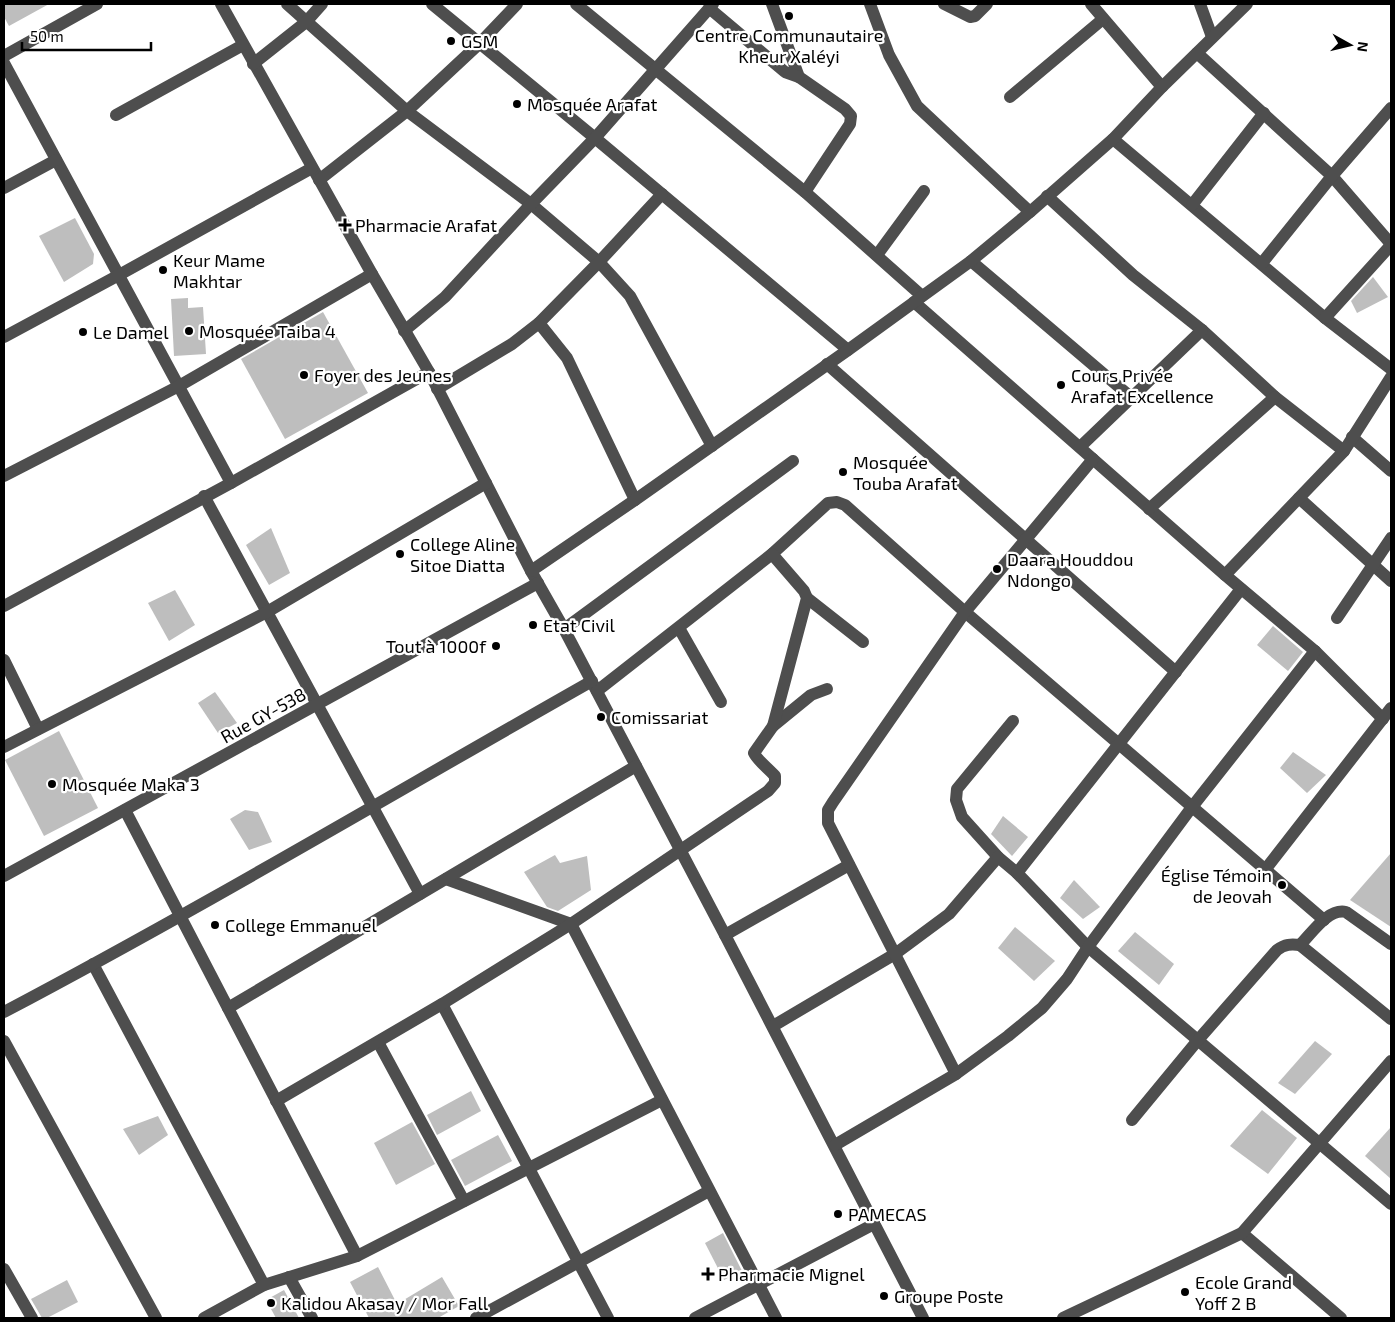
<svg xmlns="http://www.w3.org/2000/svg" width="1395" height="1322" viewBox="0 0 1395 1322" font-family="'Exo 2',sans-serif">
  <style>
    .building { fill: #bebebe }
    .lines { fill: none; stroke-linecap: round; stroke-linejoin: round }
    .minor { stroke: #4e4e4e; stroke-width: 12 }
    .poi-dot { fill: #000; stroke: #fff; stroke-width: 2 }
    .labels { text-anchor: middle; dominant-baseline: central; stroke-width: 4.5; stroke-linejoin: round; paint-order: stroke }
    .poi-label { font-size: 18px; fill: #000; stroke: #fff; text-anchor: start }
    .street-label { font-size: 18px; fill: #000; stroke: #fff }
  </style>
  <rect width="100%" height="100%" fill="#fff"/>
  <g class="building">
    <path d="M4,4H49L9,26L4,17Z"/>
    <path d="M75,218L94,254L93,264L64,282L39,236Z"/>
    <path d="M1373,277L1388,297L1357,313L1351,301Z"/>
    <path d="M188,298V308L203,307L206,354L174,356L171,299Z"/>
    <path d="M323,312L368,393L285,439L241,359Z"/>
    <path d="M271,528L290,573L269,585L246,545Z"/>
    <path d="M175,590L195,625L169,641L148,603Z"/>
    <path d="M1273,626L1303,652L1288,671L1257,645Z"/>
    <path d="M215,692L237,723L218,733L198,703Z"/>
    <path d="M59,731L98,808L44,836L5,760Z"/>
    <path d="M1293,752L1326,775L1307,793L1280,768Z"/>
    <path d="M245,810L258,812L272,842L249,850L230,819Z"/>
    <path d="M1003,816L1028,837L1012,856L991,834Z"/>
    <path d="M1391,853V927L1350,900Z"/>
    <path d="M555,855L560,863L587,856L591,890L558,911L547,907L524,872Z"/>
    <path d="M1074,880L1100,907L1083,919L1060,898Z"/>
    <path d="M1015,927L1055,961L1034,981L998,948Z"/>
    <path d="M1135,932L1174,964L1159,985L1118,951Z"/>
    <path d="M1315,1041L1332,1054L1295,1094L1278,1083Z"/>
    <path d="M471,1091L481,1111L437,1135L427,1115Z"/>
    <path d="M1262,1110L1297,1138L1268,1174L1230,1146Z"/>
    <path d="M158,1116L168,1135L139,1155L123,1129Z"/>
    <path d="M412,1122L435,1164L396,1185L374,1143Z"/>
    <path d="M1391,1127V1179L1365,1156Z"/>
    <path d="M498,1135L512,1161L465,1186L451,1160Z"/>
    <path d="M723,1233L742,1271L724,1280L705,1243Z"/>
    <path d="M378,1267L397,1304L442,1277L459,1306L438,1318H369L350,1282Z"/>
    <path d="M67,1280L78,1302L47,1318H42L31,1299Z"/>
    <path d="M284,1290L299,1318H276L266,1300Z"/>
  </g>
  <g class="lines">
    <g class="minor">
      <path d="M221,4L372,274L429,372L531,571L564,629L725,935L923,1318"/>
      <path d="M287,4L407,111L531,204L599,262L630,296L712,446"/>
      <path d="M432,4L595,138L848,350"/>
      <path d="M576,4L805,192L922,296"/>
      <path d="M772,4L799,77L845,109L851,116L850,124L805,192"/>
      <path d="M870,4L889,55L917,106L1030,212"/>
      <path d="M944,4L970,17L975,16L987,4"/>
      <path d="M1091,4L1162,87"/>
      <path d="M1200,4L1212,37"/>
      <path d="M709,8L785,72L799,77"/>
      <path d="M1197,53L1332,176L1391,244"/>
      <path d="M4,56L97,4"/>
      <path d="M4,63L231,483"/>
      <path d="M253,64L306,22L322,4"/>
      <path d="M1010,97L1103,19"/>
      <path d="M116,115L243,45"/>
      <path d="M1113,139L1325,318L1391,369"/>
      <path d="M319,180L407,111L480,43L517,4"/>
      <path d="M4,188L56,160"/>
      <path d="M1047,196L1133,275L1202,330L1275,397L1344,451"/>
      <path d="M1192,205L1264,113"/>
      <path d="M877,255L924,191"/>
      <path d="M971,261L1132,398"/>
      <path d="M1262,263L1332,176L1391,108"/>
      <path d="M914,302L1225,575L1315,651L1383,719"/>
      <path d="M1325,318L1391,245"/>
      <path d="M539,323L567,358L635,500"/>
      <path d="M404,331L445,297L531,204L595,138L713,4"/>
      <path d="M4,337L119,275L312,168"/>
      <path d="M827,364L1176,672"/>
      <path d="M437,389L512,344L539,323L599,262L662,194"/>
      <path d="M1352,437L1391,471"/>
      <path d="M1080,447L1202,330"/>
      <path d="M4,476L179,386L372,274"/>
      <path d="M204,496L420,894"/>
      <path d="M1299,498L1391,581"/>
      <path d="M1149,509L1275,397"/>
      <path d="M531,571L635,500L848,350L971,261L1030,212L1113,139L1162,87L1247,4"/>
      <path d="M1225,575L1344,451L1391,377"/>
      <path d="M807,598L863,642"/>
      <path d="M4,606L231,483L429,372"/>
      <path d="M1337,618L1391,538"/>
      <path d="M679,628L721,702"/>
      <path d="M564,629L793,461"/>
      <path d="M4,660L38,729"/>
      <path d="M597,691L772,554L828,503L837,502L845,505L965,612L1324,920"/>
      <path d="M1013,721L957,789L956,800L962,817L998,857L1017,873L1088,947L1391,1204"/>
      <path d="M773,726L811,695L827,689"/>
      <path d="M4,747L267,612L486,483"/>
      <path d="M125,810L357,1256"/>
      <path d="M1265,870L1391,708"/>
      <path d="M1017,873L1241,589"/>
      <path d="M4,876L538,583"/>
      <path d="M446,879L571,924L776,1318"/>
      <path d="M725,935L849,865"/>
      <path d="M1300,945L1391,1019"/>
      <path d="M93,964L264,1285"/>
      <path d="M442,1004L608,1318"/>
      <path d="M228,1008L636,766"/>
      <path d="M4,1012C203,907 396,792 592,681"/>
      <path d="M773,1026L895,954L949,914L998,857"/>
      <path d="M4,1041L156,1318"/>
      <path d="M378,1042L464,1201"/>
      <path d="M956,1074L828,823V810L833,802L965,612L1093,459"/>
      <path d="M276,1101L442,1004L571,924L768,791L775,783V776C769,769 757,760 754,753L773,726L807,598L804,591L772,554"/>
      <path d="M1132,1120L1198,1040L1277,950C1285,944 1291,944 1300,945C1312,933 1328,908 1346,912L1391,944"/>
      <path d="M835,1145L956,1074L1008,1036L1042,1008L1067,979L1088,947L1192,807L1315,651"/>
      <path d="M1242,1233L1341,1318"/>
      <path d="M4,1269L32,1318"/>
      <path d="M289,1277L312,1318"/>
      <path d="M204,1318L264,1285L357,1256L662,1100"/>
      <path d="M476,1318L709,1191"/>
      <path d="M695,1318L874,1224"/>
      <path d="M1063,1318L1242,1233L1391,1061"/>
    </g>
  </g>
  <g class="poi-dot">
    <circle cx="789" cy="16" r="5"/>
    <circle cx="451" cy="41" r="5"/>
    <circle cx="517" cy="104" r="5"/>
    <path d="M342.5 217.5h5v5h5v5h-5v5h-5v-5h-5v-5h5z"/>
    <circle cx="163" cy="270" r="5"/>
    <circle cx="189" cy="331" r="5"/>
    <circle cx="83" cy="332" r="5"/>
    <circle cx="304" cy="375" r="5"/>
    <circle cx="1061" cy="385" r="5"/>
    <circle cx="843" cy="472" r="5"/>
    <circle cx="400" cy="554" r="5"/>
    <circle cx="997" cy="569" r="5"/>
    <circle cx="533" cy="625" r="5"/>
    <circle cx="496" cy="646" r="5"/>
    <circle cx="601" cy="717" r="5"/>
    <circle cx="52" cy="784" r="5"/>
    <circle cx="1282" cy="885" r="5"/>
    <circle cx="215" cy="925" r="5"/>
    <circle cx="838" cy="1214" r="5"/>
    <path d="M705.5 1266.5h5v5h5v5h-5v5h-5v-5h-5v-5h5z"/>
    <circle cx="1185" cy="1292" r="5"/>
    <circle cx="884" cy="1296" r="5"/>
    <circle cx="271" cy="1303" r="5"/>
  </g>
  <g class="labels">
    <g class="poi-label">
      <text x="789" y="35" text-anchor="middle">Centre Communautaire<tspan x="789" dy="21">Kheur Xaléyi</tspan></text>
      <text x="461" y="41">GSM</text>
      <text x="527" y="104">Mosquée Arafat</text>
      <text x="355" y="225">Pharmacie Arafat</text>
      <text x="173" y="260">Keur Mame<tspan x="173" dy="21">Makhtar</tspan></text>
      <text x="199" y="331">Mosquée Taiba 4</text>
      <text x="93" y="332">Le Damel</text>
      <text x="314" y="375">Foyer des Jeunes</text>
      <text x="1071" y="375">Cours Privée<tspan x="1071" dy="21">Arafat Excellence</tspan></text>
      <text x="853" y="462">Mosquée<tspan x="853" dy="21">Touba Arafat</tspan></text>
      <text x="410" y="544">College Aline<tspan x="410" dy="21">Sitoe Diatta</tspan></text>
      <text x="1007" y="559">Daara Houddou<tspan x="1007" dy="21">Ndongo</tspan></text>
      <text x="543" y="625">Etat Civil</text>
      <text x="486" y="646" text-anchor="end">Tout à 1000f</text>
      <text x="611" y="717">Comissariat</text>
      <text x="62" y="784">Mosquée Maka 3</text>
      <text x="1272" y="875" text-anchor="end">Église Témoin<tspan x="1272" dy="21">de Jeovah</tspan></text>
      <text x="225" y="925">College Emmanuel</text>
      <text x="848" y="1214">PAMECAS</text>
      <text x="718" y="1274">Pharmacie Mignel</text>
      <text x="1195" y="1282">Ecole Grand<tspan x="1195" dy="21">Yoff 2 B</tspan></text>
      <text x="894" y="1296">Groupe Poste</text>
      <text x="281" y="1303">Kalidou Akasay / Mor Fall</text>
    </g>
    <g class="street-label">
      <text transform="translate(263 715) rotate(-29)">Rue GY-538</text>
    </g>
  </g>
  <rect width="1395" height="1322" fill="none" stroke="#000000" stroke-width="10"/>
  <g transform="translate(1350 45) rotate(98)" stroke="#ffffff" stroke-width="4" paint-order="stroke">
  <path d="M0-4L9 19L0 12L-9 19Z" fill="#000000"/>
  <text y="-8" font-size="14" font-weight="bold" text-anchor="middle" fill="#000000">N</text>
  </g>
  <path d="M22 42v8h129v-8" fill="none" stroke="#000000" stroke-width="2.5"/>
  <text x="30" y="42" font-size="15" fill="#000000" stroke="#ffffff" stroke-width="4" paint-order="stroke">50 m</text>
</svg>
